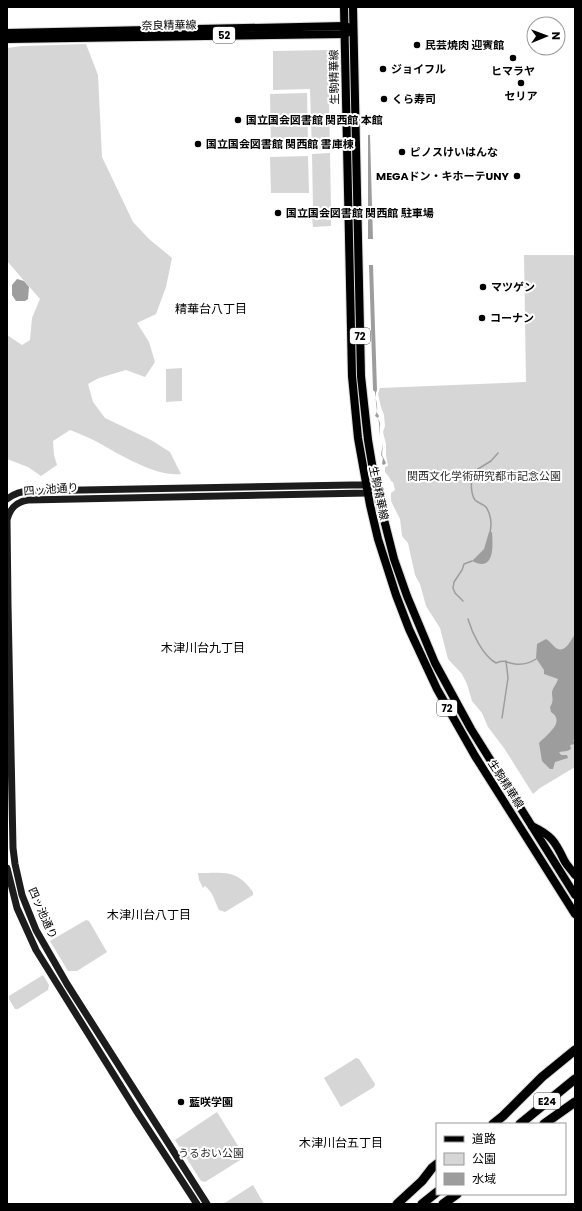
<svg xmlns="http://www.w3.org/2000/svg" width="582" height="1211" viewBox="0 0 582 1211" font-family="Poppins,'Noto Sans JP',sans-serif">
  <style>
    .green { fill: #d6d6d6 }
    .water { fill: #9d9d9d }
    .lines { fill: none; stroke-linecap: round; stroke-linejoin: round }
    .stream { stroke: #9d9d9d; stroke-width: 1.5 }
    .primary-casing { stroke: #dbdbdb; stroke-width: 10 }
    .highway-casing { stroke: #dbdbdb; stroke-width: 11 }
    .secondary { stroke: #1c1c1c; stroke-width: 7 }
    .primary { stroke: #000; stroke-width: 8 }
    .highway { stroke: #000; stroke-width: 9 }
    .poi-dot { fill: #000; stroke: #fff; stroke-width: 1.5 }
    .labels { text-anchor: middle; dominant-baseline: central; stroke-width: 4; stroke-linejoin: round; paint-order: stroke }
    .shield { fill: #fff; stroke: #4c4c4c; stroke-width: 1 }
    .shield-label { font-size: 10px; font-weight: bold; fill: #000 }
    .street-label { font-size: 11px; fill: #000; stroke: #fff }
    .poi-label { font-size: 11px; font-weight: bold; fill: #000; stroke: #fff; text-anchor: start }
    .park-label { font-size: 11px; fill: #2d2d2d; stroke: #fff }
    .neighbourhood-label { font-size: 12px; fill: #000; stroke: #fff }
  </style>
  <rect width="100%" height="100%" fill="#fff"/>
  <g class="green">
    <path d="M86,44L98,75L102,157L133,222L149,239L172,258L166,287L156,314L137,323L149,342L155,362L145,377L126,370L99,378L88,384L93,402L105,418L151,440L170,452L181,474C157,477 122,456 101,444C92,439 81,434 70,430L53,441L54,455L57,465L41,476L28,467L7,459V335L22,345L30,340L32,318L40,299L7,261V48L22,46Z"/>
    <path d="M328,50L330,149L312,150L310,89L273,90V51Z"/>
    <path d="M307,93L308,145L271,146L270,94Z"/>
    <path d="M330,153L331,209H313L312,154Z"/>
    <path d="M308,156L309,193H271L270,157Z"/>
    <path d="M331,217V226L313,227L312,218Z"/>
    <path d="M524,255H575V767L540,788L533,794L504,748L488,727L482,713L472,701L467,684L462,674L448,659L440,628L426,606L420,584L415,575L408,543L402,536L400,519L391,501V493L395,490L393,482L391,481L389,477L385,472V467L388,466L386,455V444L383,432L385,426L384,415L381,407L378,394L380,388L526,382Z"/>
    <path d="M182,368V401L166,402V369Z"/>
    <path d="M198,873C224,873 237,869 253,892V895L225,912L219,910C215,902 213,892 205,886L203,888L199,880Z"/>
    <path d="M86,920L89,921L107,952L77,971H68L50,941Z"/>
    <path d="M43,975L49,985L48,990L18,1009H15L9,999V996Z"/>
    <path d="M356,1058L359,1059L375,1084L374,1087L341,1107L324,1078Z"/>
    <path d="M217,1112L245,1157L205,1182L201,1181L175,1140Z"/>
    <path d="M253,1185L264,1204H223Z"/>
  </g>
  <g class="water">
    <path d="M368,135H370L373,239H368Z"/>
    <path d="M369,265H373L377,390C374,395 377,406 377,413L379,416L378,418L380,423V436L383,443L382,455L386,463L384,465L382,464L383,458L381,455L383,443L380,436L379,423L378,418L375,416C380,408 375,400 375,392L373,390Z"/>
    <path d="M17,279L24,281L29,287L28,299L25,301H16L12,295V285Z"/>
    <path d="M489,532H492C493,545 495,573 472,561L484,549Z"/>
    <path d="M575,634V738L573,741H575V744L570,745L571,749L567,751L559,752L561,755H567L568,758L555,762L553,769H550L542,761L539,743C547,734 566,722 551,712L550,707C554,701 552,698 552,693C552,688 557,684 558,679L544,674V670L536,658L537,644L546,639C550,641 553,646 556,648C565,654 571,640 575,634Z"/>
  </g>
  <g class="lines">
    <g class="stream">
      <path d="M490,532C492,524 491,514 486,507C483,504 478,503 475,500C470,493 471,479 473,472L491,461L498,453"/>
      <path d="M463,601L455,593L453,588L454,582L462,570L464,564L472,561"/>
      <path d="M468,619C472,633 483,656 496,663C504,659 507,663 515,664C523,665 530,663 536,659"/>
      <path d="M502,718L508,678L506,661"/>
    </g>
    <defs>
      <g id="primary">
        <path d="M344,7L352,376L358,438L370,505L378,539L396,595L409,629L437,689L475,756L575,914"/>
        <path d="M353,7L361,376L368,440L376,488L394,559L407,596L435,663L471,729L575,895"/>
        <path d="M7,33L345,26L350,28"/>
        <path d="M7,39L345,34L350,31"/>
        <path d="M532,826C551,835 555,841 564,860C567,866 572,870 575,875"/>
      </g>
      <g id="highway">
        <path d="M493,1124L503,1116L542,1077L575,1050"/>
        <path d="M520,1124L575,1079"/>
        <path d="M544,1124L575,1102"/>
        <path d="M397,1204L422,1181L432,1168L437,1164"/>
        <path d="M422,1204L437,1192"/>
        <path d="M443,1204L457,1194"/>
      </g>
    </defs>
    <use href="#primary" class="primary-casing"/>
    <use href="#highway" class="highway-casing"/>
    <g class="secondary">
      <path d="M7,499C15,493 21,491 30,491L352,485H365L372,487"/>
      <path d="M7,868L17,908L36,950L137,1112L197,1204"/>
      <path d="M207,1204L67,984L36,930L22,895L15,864L13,848L8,605L7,520C10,508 16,502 28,500L367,493L376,488"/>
    </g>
    <use href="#primary" class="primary"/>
    <use href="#highway" class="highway"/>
  </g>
  <g class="poi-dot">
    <circle cx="417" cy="45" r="4"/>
    <circle cx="513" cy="58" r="4"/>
    <circle cx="383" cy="69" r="4"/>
    <circle cx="521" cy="83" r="4"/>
    <circle cx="384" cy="99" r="4"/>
    <circle cx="238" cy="120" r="4"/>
    <circle cx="198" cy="144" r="4"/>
    <circle cx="402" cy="152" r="4"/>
    <circle cx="517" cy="176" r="4"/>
    <circle cx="278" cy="213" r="4"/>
    <circle cx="483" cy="287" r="4"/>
    <circle cx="482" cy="318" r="4"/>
    <circle cx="181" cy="1102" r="4"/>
  </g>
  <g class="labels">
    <g class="shield">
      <rect x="213" y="27" width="22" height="16" rx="3"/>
      <rect x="350" y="328" width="20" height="16" rx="3"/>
      <rect x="437" y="700" width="20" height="16" rx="3"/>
      <rect x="534" y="1093" width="26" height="16" rx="3"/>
    </g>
    <g class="shield-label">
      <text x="224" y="35">52</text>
      <text x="360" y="336">72</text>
      <text x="447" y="708">72</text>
      <text x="547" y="1101">E24</text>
    </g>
    <g class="street-label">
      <text transform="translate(169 25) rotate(-1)">奈良精華線</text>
      <text transform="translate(334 77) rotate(-91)">生駒精華線</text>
      <text transform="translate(51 489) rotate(-4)">四ッ池通り</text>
      <text transform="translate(379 493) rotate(78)">生駒精華線</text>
      <text transform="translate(506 784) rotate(57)">生駒精華線</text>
      <text transform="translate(43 913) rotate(66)">四ッ池通り</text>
    </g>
    <g class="poi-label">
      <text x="425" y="45">民芸焼肉 迎賓館</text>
      <text x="391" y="69">ジョイフル</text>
      <text x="513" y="71" text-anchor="middle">ヒマラヤ</text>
      <text x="521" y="96" text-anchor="middle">セリア</text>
      <text x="392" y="99">くら寿司</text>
      <text x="246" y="120">国立国会図書館 関西館 本館</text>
      <text x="206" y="144">国立国会図書館 関西館 書庫棟</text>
      <text x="410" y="152">ピノスけいはんな</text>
      <text x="509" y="176" text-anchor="end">MEGAドン・キホーテUNY</text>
      <text x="286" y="213">国立国会図書館 関西館 駐車場</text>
      <text x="491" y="287">マツゲン</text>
      <text x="490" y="318">コーナン</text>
      <text x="189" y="1102">藍咲学園</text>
    </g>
    <g class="park-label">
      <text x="484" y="476">関西文化学術研究都市記念公園</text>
      <text x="211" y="1153">うるおい公園</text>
    </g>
    <g class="neighbourhood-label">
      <text x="211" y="308">精華台八丁目</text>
      <text x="203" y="647">木津川台九丁目</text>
      <text x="149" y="914">木津川台八丁目</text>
      <text x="341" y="1142">木津川台五丁目</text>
    </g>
  </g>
  <rect width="582" height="1211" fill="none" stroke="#000000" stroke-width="16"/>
  <rect x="436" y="1123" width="130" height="72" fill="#ffffff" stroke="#999999"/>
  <rect x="444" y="1136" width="20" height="6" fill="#000000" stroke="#999999"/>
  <text x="472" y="1143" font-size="12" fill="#000000">道路</text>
  <rect x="444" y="1153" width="20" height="12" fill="#d6d6d6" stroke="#999999"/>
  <text x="472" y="1163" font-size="12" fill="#000000">公園</text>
  <rect x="444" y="1173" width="20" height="12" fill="#9d9d9d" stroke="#999999"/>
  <text x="472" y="1183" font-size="12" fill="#000000">水域</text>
  <g transform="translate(546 36) rotate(89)"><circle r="19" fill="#ffffff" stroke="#999999"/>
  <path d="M0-3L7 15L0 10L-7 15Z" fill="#000000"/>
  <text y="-6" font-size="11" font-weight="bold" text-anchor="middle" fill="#000000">N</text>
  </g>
</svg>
